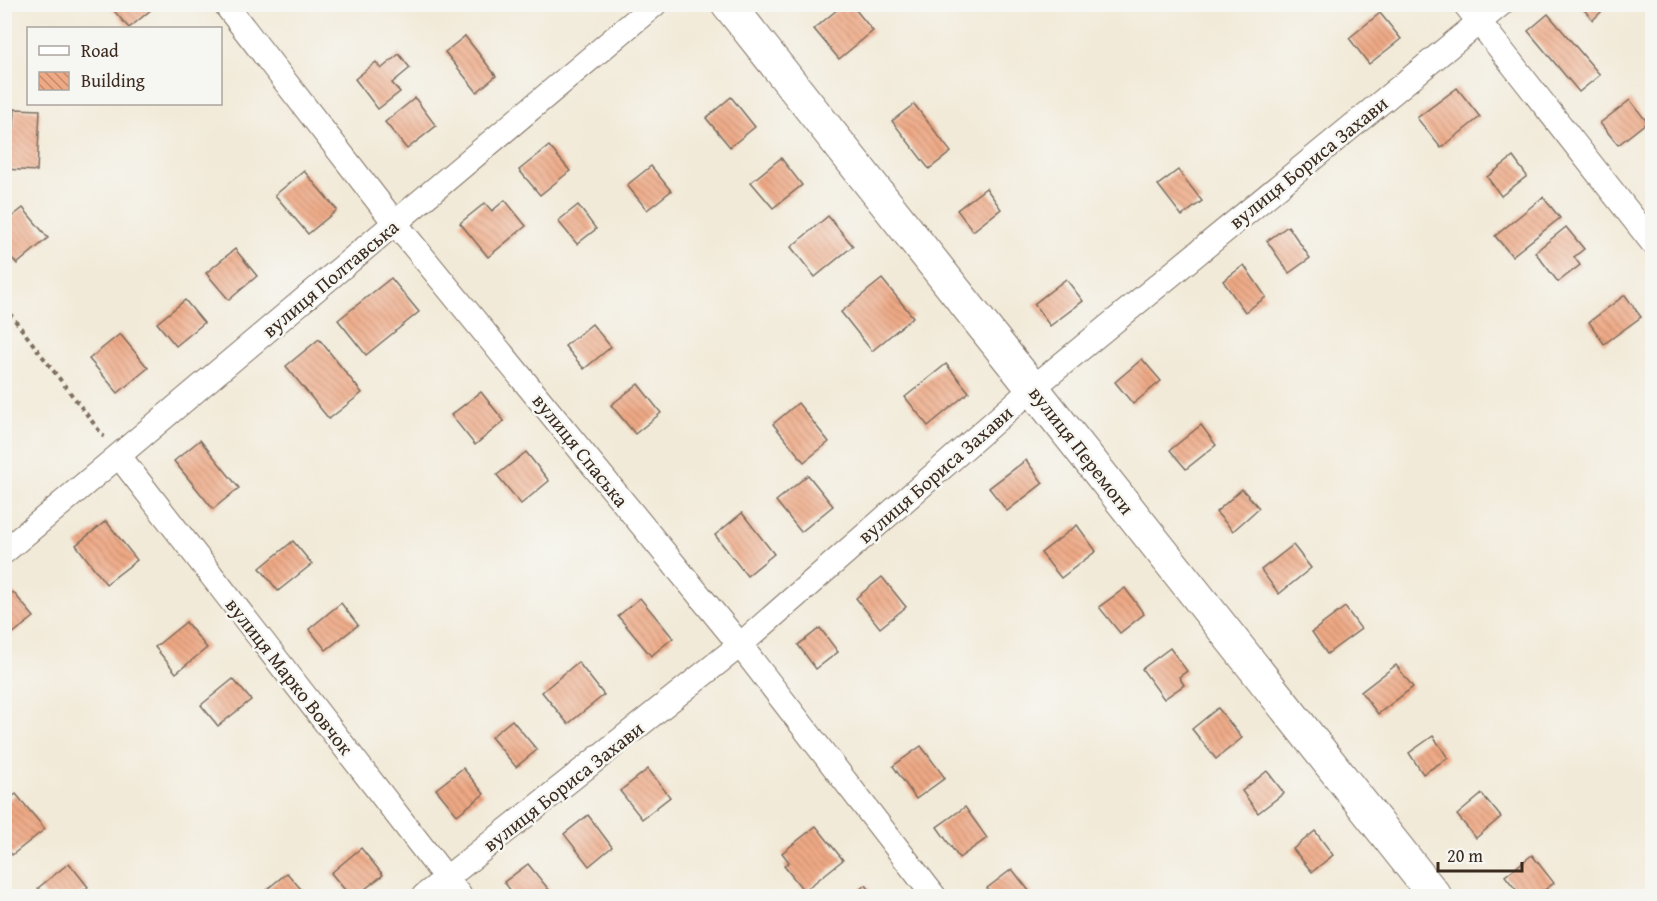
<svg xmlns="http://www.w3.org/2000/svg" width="1657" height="901" viewBox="0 0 1657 901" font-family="'Gentium Book Plus',serif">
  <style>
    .building { fill: url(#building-back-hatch) }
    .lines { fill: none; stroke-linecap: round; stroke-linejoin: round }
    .street-casing { stroke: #7b6d5f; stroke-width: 26 }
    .secondary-casing { stroke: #7b6d5f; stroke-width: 35 }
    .path { stroke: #7b6d5f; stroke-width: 4; stroke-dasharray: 4.5 4.5; stroke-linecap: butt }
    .street { stroke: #fff; stroke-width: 24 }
    .secondary { stroke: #fff; stroke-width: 33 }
    .labels { text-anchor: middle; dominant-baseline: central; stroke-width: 5; stroke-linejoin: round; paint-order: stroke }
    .street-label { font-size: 20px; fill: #3b2a1e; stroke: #f6f6f2 }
  </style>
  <defs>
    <pattern id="building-back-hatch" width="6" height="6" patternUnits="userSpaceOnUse" patternTransform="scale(1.5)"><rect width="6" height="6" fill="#efa985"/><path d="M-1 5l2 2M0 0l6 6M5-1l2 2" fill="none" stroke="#c38a6c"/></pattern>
  </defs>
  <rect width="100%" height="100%" fill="#f6f6f2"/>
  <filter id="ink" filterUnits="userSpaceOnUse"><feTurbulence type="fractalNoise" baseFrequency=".0167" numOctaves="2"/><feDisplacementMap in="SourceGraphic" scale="12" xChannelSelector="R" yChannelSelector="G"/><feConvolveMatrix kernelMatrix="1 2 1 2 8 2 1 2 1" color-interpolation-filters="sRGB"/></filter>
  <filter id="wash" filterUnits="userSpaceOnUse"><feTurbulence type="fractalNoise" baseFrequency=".008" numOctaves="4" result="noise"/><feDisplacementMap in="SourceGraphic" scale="24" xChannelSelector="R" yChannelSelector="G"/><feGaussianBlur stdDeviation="1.35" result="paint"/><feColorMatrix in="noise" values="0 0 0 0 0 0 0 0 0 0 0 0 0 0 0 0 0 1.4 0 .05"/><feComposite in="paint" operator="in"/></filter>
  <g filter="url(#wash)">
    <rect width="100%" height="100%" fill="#f2ead8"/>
    <g id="blocks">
      <g class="building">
        <path d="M108,4H158L129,28Z"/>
        <path d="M844,4H851L873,31L839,59L814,29Z"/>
        <path d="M1579,4H1609L1593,20Z"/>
        <path d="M1380,13L1401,39L1369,64L1349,38Z"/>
        <path d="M1548,14L1600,75L1579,92L1528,31Z"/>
        <path d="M465,36L496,76L477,92L445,52Z"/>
        <path d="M399,54L410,68L392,83L400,92L378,109L355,79L376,62L381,69Z"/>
        <path d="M1457,88L1480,117L1441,148L1417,118Z"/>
        <path d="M731,97L755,127L730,147L706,118Z"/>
        <path d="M415,98L436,126L407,149L385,122Z"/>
        <path d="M1630,100L1647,122L1618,145L1600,123Z"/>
        <path d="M914,104L951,152L929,169L892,121Z"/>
        <path d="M15,109L40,110L37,171L4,169V128H14Z"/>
        <path d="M549,146L570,171L540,195L519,170Z"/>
        <path d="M1513,157L1527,176L1501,196L1487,177Z"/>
        <path d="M781,158L802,185L773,208L751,182Z"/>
        <path d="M651,166L671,191L647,210L627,185Z"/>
        <path d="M1178,170L1202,201L1182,216L1158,185Z"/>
        <path d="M304,171L337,210L308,234L275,195Z"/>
        <path d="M986,188L1001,209L973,231L957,210Z"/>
        <path d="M1543,197L1560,218L1512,256L1495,236Z"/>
        <path d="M505,200L526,226L488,257L460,223L485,203L492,211Z"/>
        <path d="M578,205L596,229L577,244L558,221Z"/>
        <path d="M23,208L48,238L17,264L4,249V223Z"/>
        <path d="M828,216L853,246L815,277L791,247Z"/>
        <path d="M1288,226L1310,258L1289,273L1267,241Z"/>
        <path d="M1566,227L1584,249L1574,257L1580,265L1558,282L1535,252Z"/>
        <path d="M235,249L257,276L229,300L206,273Z"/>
        <path d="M1244,265L1266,297L1245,312L1223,281Z"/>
        <path d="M391,278L419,312L366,355L338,320Z"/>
        <path d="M882,279L913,317L872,351L841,312Z"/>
        <path d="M1066,279L1083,301L1050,326L1034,304Z"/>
        <path d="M1625,295L1641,317L1604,344L1589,322Z"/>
        <path d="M185,300L204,323L176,346L157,323Z"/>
        <path d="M592,324L611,347L584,369L565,346Z"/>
        <path d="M120,334L148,368L118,393L89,359Z"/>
        <path d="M319,339L362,393L329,419L286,366Z"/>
        <path d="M1142,359L1161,381L1133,404L1115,382Z"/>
        <path d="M946,364L969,392L928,426L905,397Z"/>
        <path d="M638,384L661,413L635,434L611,405Z"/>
        <path d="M481,392L504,421L475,445L451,415Z"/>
        <path d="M798,403L829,442L804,462L773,424Z"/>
        <path d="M1201,425L1216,445L1186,469L1170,450Z"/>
        <path d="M200,440L239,488L213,509L174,461Z"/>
        <path d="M526,452L549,481L521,504L497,475Z"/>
        <path d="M1026,460L1043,483L1007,511L989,488Z"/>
        <path d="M808,475L833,506L801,532L776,501Z"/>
        <path d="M1242,489L1259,508L1233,531L1216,512Z"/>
        <path d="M742,513L774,554L747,576L715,535Z"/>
        <path d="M106,521L137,560L106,584L76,545Z"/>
        <path d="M1077,525L1096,551L1061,578L1041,553Z"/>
        <path d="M293,541L312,564L278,591L260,568Z"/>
        <path d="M1293,545L1311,568L1279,594L1261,570Z"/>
        <path d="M882,577L906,607L880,628L856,598Z"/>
        <path d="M1125,588L1144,614L1120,633L1099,607Z"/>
        <path d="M13,592L34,617L12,634L4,625V599Z"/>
        <path d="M640,598L673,638L651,656L618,616Z"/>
        <path d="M341,603L358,625L326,650L309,629Z"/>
        <path d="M1345,607L1361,629L1327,654L1312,632Z"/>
        <path d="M186,622L207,648L176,673L155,647Z"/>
        <path d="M820,628L838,652L816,669L798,645Z"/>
        <path d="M1170,648L1187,671L1179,677L1184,685L1164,699L1142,669Z"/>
        <path d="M578,662L604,695L568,724L542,692Z"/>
        <path d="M1396,665L1413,687L1378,714L1361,692Z"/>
        <path d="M233,679L251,700L218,726L201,705Z"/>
        <path d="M1218,708L1242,738L1216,759L1192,729Z"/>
        <path d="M512,720L537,750L516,767L491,737Z"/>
        <path d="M1433,736L1448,758L1423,774L1409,753Z"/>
        <path d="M921,746L945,778L916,799L893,766Z"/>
        <path d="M463,768L484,794L457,815L436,789Z"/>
        <path d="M648,769L670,797L642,819L620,791Z"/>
        <path d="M1267,771L1284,793L1258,813L1242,791Z"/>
        <path d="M16,794L45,829L12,855L4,845V803Z"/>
        <path d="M1482,794L1501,817L1476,838L1457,815Z"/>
        <path d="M965,807L987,838L959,858L937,827Z"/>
        <path d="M588,815L612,847L589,866L564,834Z"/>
        <path d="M816,826L843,860L804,891L784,866L789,862L782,853Z"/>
        <path d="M1315,831L1333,855L1312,872L1293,849Z"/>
        <path d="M361,848L383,875L356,896H350L331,873Z"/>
        <path d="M1532,855L1554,883L1536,896H1521L1505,876Z"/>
        <path d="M69,863L88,887L77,896H46L38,888Z"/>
        <path d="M528,864L554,896H515L504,882Z"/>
        <path d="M1012,869L1033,896H994L987,888Z"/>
        <path d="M287,873L307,896H272L266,890Z"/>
        <path d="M866,885L874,896H850Z"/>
      </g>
    </g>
  </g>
  <g filter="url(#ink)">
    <use href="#blocks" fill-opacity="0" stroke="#7b6d5f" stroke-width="1.5"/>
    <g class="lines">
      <defs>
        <g id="street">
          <path d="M225,4L395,223L740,645L934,896"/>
          <path d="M1465,4L1652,242"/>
          <path d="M119,456L460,896"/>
          <path d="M4,552L655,4"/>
          <path d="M424,896L740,645L1033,388L1501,4"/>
        </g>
        <path id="secondary" d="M728,4L1435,896"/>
      </defs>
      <use href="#street" class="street-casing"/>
      <use href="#secondary" class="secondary-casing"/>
      <path class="path" d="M4,306L104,437"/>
      <use href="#street" class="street"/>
      <use href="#secondary" class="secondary"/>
    </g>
  </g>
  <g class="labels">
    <g class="street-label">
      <text transform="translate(1308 162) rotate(-39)">вулиця Бориса Захави</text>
      <text transform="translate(330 278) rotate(-40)">вулиця Полтавська</text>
      <text transform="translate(581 450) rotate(51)">вулиця Спаська</text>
      <text transform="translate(1082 450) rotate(52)">вулиця Перемоги</text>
      <text transform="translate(935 474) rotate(-41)">вулиця Бориса Захави</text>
      <text transform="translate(290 676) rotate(52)">вулиця Марко Вовчок</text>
      <text transform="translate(563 786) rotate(-38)">вулиця Бориса Захави</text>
    </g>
  </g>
  <rect width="1657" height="901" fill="none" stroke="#f6f6f2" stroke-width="24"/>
  <rect x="27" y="27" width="195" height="78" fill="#f6f6f2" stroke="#aba49d" stroke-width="1.5"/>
  <rect x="39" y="46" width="30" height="9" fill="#ffffff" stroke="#aba49d" stroke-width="1.5"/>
  <text x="81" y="57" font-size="18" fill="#3b2a1e">Road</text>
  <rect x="39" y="72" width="30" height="18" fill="url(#building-back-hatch)" stroke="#aba49d" stroke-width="1.5"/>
  <text x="81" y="87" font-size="18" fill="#3b2a1e">Building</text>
  <path d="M1438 862v9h84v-9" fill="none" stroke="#3b2a1e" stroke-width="3"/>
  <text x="1447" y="862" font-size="18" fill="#3b2a1e" stroke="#f6f6f2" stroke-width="4.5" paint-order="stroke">20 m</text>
</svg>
